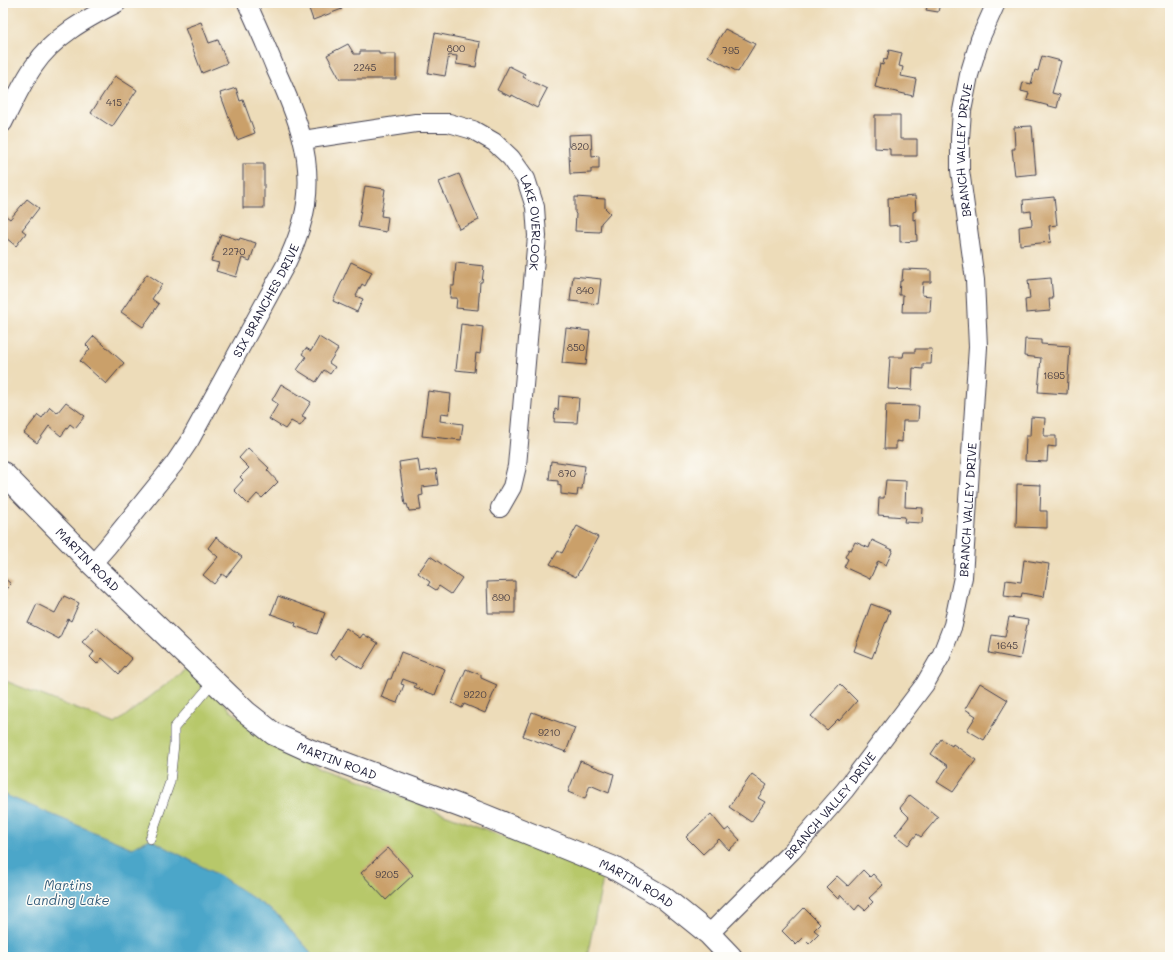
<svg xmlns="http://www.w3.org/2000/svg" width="1173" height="960" viewBox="0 0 1173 960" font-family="Mali,sans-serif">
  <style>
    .green { fill: #b7c86b; stroke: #6c7553 }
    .water { fill: #4ba6c9; stroke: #366482 }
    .building { fill: #caa06a }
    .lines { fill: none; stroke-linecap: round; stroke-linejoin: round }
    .lane-casing { stroke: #403e4e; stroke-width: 10 }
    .street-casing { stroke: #403e4e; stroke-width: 20 }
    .secondary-casing { stroke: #403e4e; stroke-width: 24 }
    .lane { stroke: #fff; stroke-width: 9 }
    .street { stroke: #fff; stroke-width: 18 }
    .secondary { stroke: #fff; stroke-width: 22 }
    .labels { text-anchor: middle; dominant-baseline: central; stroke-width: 3; stroke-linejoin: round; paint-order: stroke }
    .number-label { font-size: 10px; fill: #4c4247 }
    .street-label { font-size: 12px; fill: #22223b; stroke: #fdfcf7 }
    .water-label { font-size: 13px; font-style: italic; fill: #345d7b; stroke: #fdfcf7 }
  </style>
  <rect width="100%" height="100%" fill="#fdfcf7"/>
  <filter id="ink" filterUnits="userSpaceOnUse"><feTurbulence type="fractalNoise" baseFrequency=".025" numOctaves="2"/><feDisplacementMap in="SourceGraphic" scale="8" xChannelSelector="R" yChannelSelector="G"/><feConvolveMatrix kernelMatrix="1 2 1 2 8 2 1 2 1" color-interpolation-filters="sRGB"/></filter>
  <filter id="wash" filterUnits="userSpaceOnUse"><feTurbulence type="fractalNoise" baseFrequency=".012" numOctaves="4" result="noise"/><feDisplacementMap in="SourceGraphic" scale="16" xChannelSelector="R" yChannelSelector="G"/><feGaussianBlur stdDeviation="0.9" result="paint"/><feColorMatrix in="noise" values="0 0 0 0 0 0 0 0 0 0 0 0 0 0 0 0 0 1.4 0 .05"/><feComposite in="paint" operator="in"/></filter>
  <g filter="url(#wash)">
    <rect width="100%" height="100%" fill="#eddcb9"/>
    <path class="green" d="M191,665L231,711L295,757L363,781L439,812L604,874L587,957H3V680L115,724Z"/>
    <path class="water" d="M3,794L132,848L150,839L222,877L278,915L315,957H3Z"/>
    <g id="blocks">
      <g class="building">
        <path d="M307,3H339L342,9L313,20Z"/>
        <path d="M920,3H940L938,12L926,10L928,5Z"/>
        <path d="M201,22L209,43L218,40L227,63L202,73L185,28Z"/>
        <path d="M725,29L755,44L738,72L708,56Z"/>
        <path d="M435,33L480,42L476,67L456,64L457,56L449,55L445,76L428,73Z"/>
        <path d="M348,44L354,54H360V51H379V54H396V79H340L327,55Z"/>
        <path d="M889,50L902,53L899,66L903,67L901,76L916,79L913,96L875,87L880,64L883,65L884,59L887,60Z"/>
        <path d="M1042,56L1061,61L1052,93L1060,95L1057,108L1027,100L1029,93L1021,91L1023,82L1031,84L1035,70L1038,71Z"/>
        <path d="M509,66L525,74L523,77L547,89L537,108L512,95L511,97L497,90Z"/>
        <path d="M115,76L137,90L112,127L91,113Z"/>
        <path d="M236,88L240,101L243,100L255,133L237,140L220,93Z"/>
        <path d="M875,115H900V139H917V156H890V149L875,148Z"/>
        <path d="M1032,126L1036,174L1015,176L1012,149H1015L1014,127Z"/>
        <path d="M591,134L592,157L599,156V169H591V173L570,174L568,135Z"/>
        <rect x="243" y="164" width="21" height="44"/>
        <path d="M459,174L479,220L459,229L439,182Z"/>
        <path d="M365,186L385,189L381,216L388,217L386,232L358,227Z"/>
        <path d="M915,196L916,211L913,212V220L916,219L917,241L900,242V225L889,226L888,198Z"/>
        <path d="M575,197L605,199V208L610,213L601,223L600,232L575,231L576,214L575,213Z"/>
        <path d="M1054,197L1057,225L1049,226L1051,242L1020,245L1019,227L1032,225L1031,211L1024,212L1023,200Z"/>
        <path d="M27,199L39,208L22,230L26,233L16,246L6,238L4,240L3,239V220L6,216L10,219Z"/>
        <path d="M221,234L239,240L240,238L256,243L250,261L242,258L236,277L216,271L219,263L211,261Z"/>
        <path d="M351,262L372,272L365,286L362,284L356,296L363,299L357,312L333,301Z"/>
        <path d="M456,263L484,266L482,282H480L478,310L456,308L457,298H450L451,286H454Z"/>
        <path d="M903,269L931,270V282H923L922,295L931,296L930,312H902L903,295H899L900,281H902Z"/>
        <path d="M147,274L162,284L152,299L159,304L143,327L121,312Z"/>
        <path d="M573,276L601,279L598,304L570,301Z"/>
        <path d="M1051,278L1053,299H1049L1050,311L1026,313L1025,300L1030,299L1028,280Z"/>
        <path d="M461,324L483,327L480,354L476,353L474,372L456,370Z"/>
        <path d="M566,328L590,331L586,365L562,363Z"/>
        <path d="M94,336L124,363L106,384L80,361L90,349L86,345Z"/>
        <path d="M319,337L338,349L329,363L335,367L330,374L324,370L316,382L297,370L306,357L302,354L306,348L311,351Z"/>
        <path d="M1025,339L1041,340V344L1070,346L1067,394L1038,392L1041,358L1024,356Z"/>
        <path d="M915,349H932L931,364H923V369L913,368L912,390L888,389L890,357H903L904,352H915Z"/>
        <path d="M281,384L311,402L302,416L306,418L300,426L291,421L285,429L269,419L278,404L272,400Z"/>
        <path d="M428,391L451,394L449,414L441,413L440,421L463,424L461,440L422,436Z"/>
        <path d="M559,396L579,398L577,423L554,422L555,409L558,410Z"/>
        <path d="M66,402L85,416L75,428L70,424L61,436L49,426L37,443L24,433L38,415L42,418L50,407L57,413Z"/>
        <path d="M886,405L919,406L918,421H903L902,442L896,441V449H884Z"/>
        <path d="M1031,417L1045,418L1044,436H1056V447L1048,446L1047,462L1025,461L1026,436H1030Z"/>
        <path d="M248,448L269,468L267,470L278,482L262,498L257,494L248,504L234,490L243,480L240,477L249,468L239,458Z"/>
        <path d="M418,459L420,472L436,469L438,485L422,487L423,495L419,496L421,510L409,511L407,504L405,505L399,462Z"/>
        <path d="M551,461L585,466L582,489H578L577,496L561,494V486L558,485V481L549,480Z"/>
        <path d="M886,480L906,481L905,507L923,508L922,523L904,522L905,517L878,515L879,498H884Z"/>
        <path d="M1017,484L1041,485L1040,511H1047V528L1016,527Z"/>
        <path d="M577,526L598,537L576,577L550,564L558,551L562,553Z"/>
        <path d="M216,537L242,557L226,577L222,574L214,584L203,575L218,557L208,548Z"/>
        <path d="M872,540L893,550L886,565L878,561L870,579L844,567L848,559L845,557L849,549L851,550L855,542L869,548Z"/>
        <path d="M430,556L462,578L451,594L439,586L436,590L428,585L430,582L418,573Z"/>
        <path d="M1024,560L1049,564L1044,597L1022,593L1021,598L1004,596L1006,580L1021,582Z"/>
        <path d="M3,577L11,584L3,592Z"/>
        <path d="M515,581V613H488L487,582Z"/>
        <path d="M64,596L79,603L71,621L68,619L59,639L28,623L37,604L55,613Z"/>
        <path d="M278,596L325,613L317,634L295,626L296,623L271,614Z"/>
        <path d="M871,604L890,611L872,658L854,651Z"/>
        <path d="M1009,617L1028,620L1020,659L989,653L992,635L1005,637Z"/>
        <path d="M96,627L132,659L119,674L102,658L97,664L90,657L94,652L82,642Z"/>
        <path d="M346,628L360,638L363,634L378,643L362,669L339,655L336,659L330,655Z"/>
        <path d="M401,652L445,669L435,695L414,687L416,684L403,679L401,684L404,685L397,703L381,697L388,679H391Z"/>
        <path d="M466,669L481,675V678L497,685L485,713L464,704L462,708L452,703Z"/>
        <path d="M980,683L1008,700L984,740L967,730L976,716L965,709Z"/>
        <path d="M840,684L857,701L839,721L838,719L827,730L811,716Z"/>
        <path d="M532,712L575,728L566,752L523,736Z"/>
        <path d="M941,739L952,746L953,744L976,760L953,792L937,782L948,766L931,754Z"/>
        <path d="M580,761L614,774L609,793L590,785L585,799L568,792Z"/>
        <path d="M752,774L767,785L758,798L765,802L751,822L729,807Z"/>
        <path d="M910,795L938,817L921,837L917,834L908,845L895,835L909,817L900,808Z"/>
        <path d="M711,814L725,831L729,828L740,840L729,850L719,839L703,854L686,837Z"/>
        <path d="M388,848L413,875L386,900L361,873Z"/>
        <path d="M863,870L870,877L873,874L883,885L869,898L873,902L865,910L859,905L855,910L841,895L838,899L826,887L837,876L848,886Z"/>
        <path d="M804,908L820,924L814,930L819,934L809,944L803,938L796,945L782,931Z"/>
      </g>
    </g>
  </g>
  <g filter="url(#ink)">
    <use href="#blocks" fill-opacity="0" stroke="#403e4e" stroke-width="1"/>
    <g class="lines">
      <defs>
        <path id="lane" d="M150,839L170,782L174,744V728L214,681"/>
        <g id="street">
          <path d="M3,123C13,104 22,83 34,66C54,36 86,19 117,3"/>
          <path id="s1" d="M303,140L416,123H449L473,130L494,142L511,158L526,179L535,207L537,236L517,466L512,487L500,508"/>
          <path id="s2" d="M92,564L107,547L174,464L190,440L286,264C295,245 303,225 306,204C313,155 296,114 276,70C267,47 257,25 247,3"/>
          <path id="s3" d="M709,934L792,851L845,790L925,684L941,656L953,625L963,577L978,347L975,280L960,170V138L962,111L969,75L980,39L996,3"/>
        </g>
        <g id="secondary">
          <path id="s4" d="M3,473L92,564L246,712L274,734L309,750L476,812L612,867L663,897L709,934L731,957"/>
        </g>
      </defs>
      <use href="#lane" class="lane-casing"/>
      <use href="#street" class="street-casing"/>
      <use href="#secondary" class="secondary-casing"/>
      <use href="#lane" class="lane"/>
      <use href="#street" class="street"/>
      <use href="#secondary" class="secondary"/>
    </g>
  </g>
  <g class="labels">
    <g class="number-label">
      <text x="456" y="48">800</text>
      <text x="731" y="50">795</text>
      <text x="365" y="67">2245</text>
      <text x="114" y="102">415</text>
      <text x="580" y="146">820</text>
      <text x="234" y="251">2270</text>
      <text x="585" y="290">840</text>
      <text x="576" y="347">850</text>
      <text x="1054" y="375">1695</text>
      <text x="567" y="473">870</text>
      <text x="501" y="597">890</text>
      <text x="1007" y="645">1645</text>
      <text x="475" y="694">9220</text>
      <text x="549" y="732">9210</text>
      <text x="387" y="874">9205</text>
    </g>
    <g class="street-label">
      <text stroke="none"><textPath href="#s3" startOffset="874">BRANCH VALLEY DRIVE</textPath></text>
      <text stroke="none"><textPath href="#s1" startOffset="290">LAKE OVERLOOK</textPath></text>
      <text stroke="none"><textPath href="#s2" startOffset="317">SIX BRANCHES DRIVE</textPath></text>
      <text stroke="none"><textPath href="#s3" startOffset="513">BRANCH VALLEY DRIVE</textPath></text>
      <text stroke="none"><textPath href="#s4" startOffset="121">MARTIN ROAD</textPath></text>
      <text stroke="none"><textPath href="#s4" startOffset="445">MARTIN ROAD</textPath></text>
      <text stroke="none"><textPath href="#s3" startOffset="177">BRANCH VALLEY DRIVE</textPath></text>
      <text stroke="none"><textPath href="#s4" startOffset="769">MARTIN ROAD</textPath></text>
    </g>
    <g class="water-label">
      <text x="68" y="884">Martins<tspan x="68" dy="15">Landing Lake</tspan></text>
    </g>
  </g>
  <rect width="1173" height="960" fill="none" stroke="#fdfcf7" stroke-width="16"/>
</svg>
